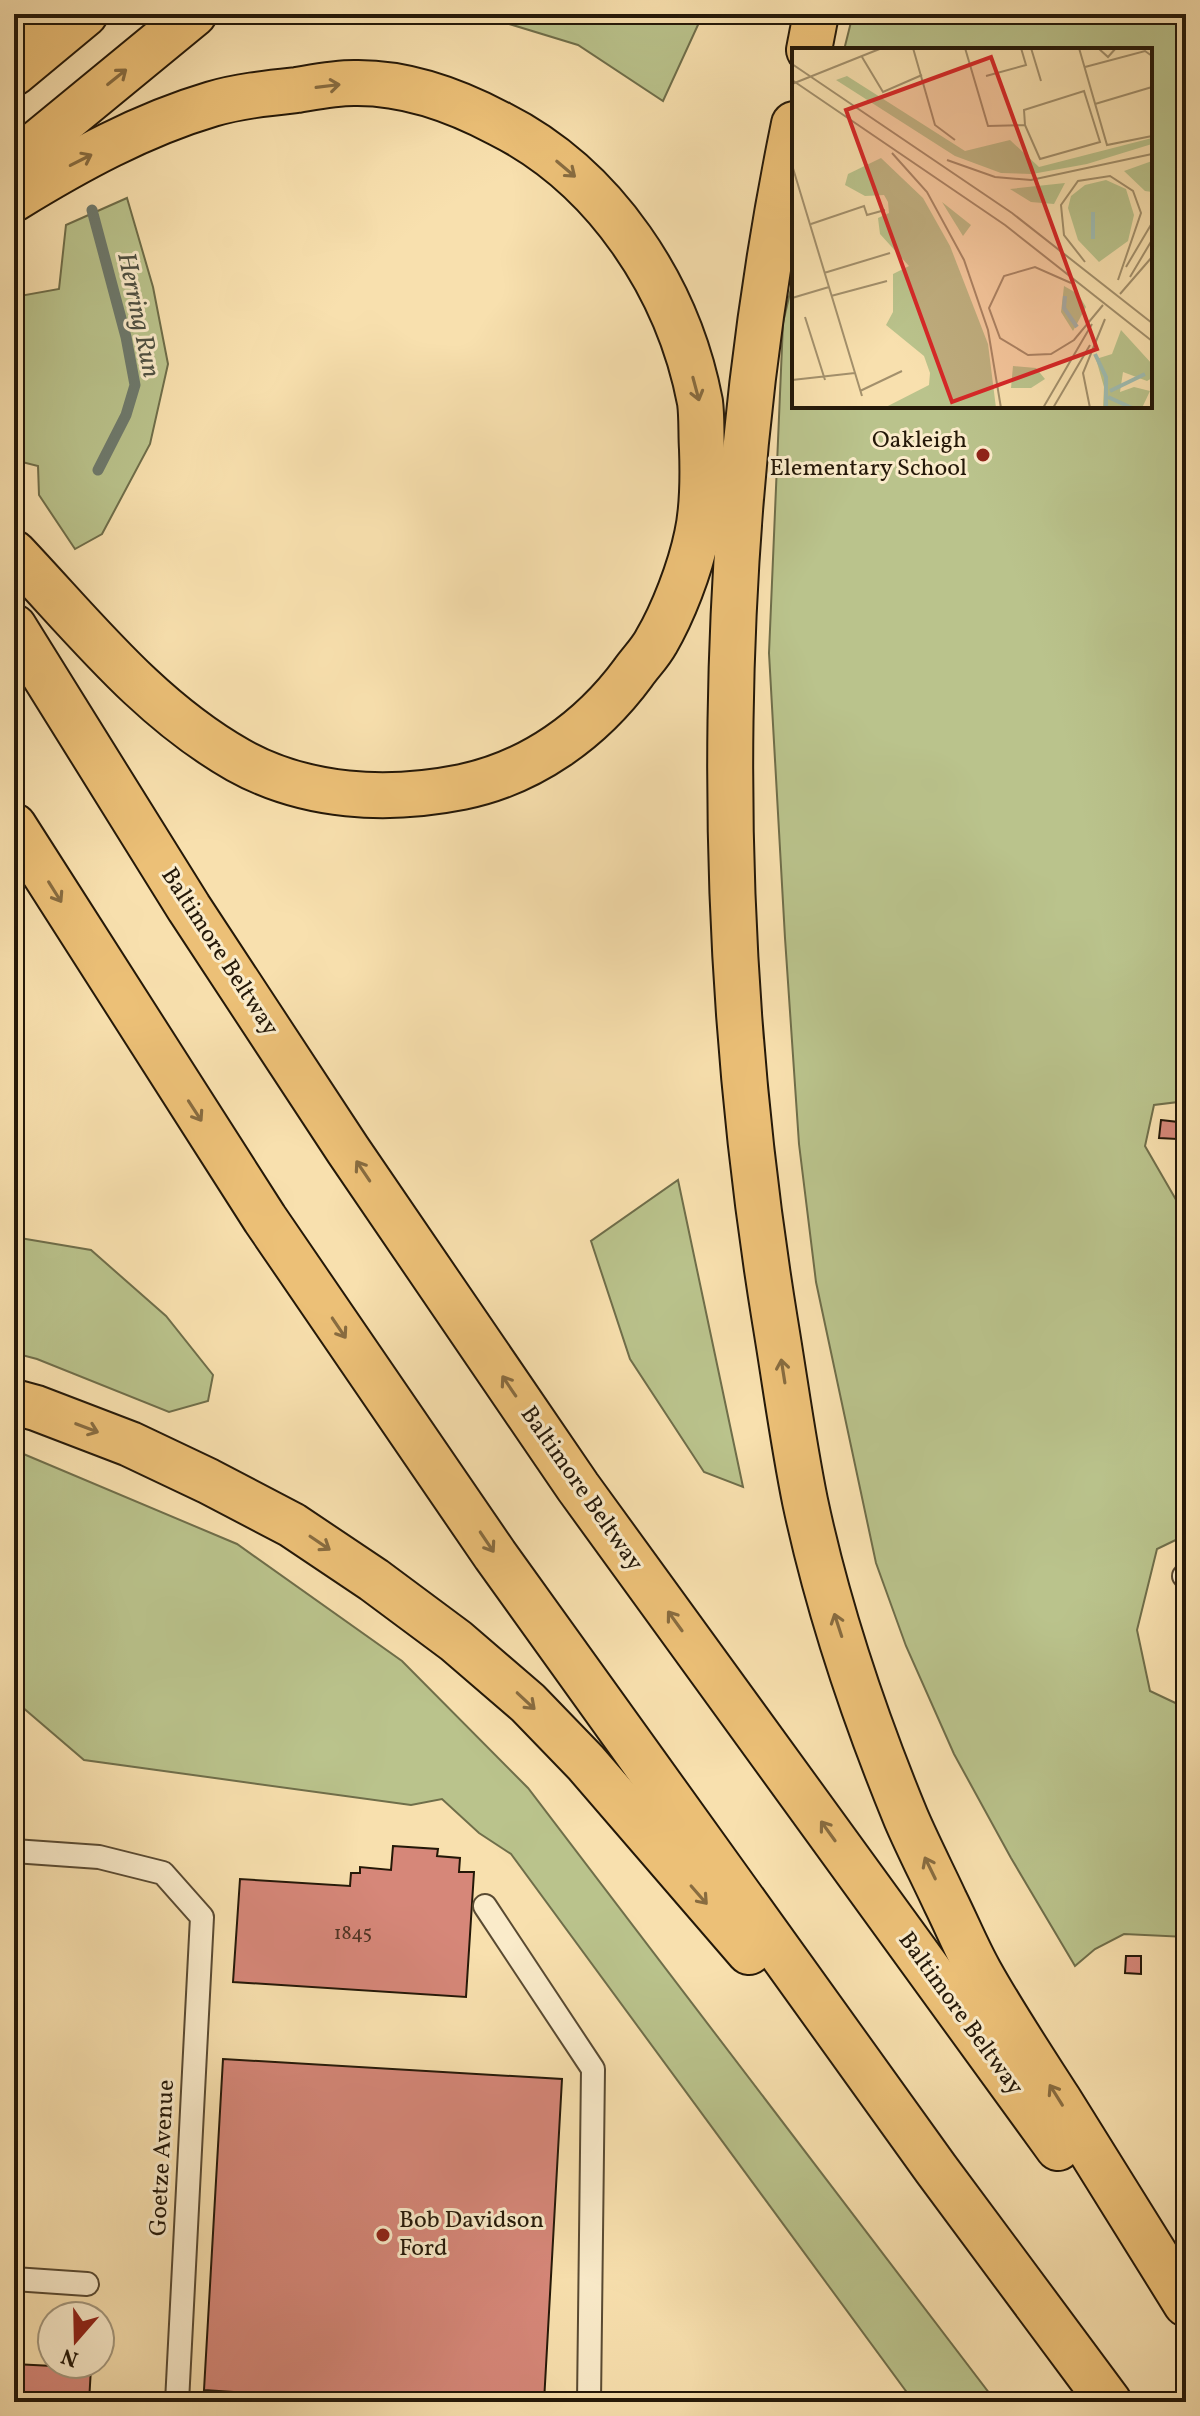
<svg xmlns="http://www.w3.org/2000/svg" width="1200" height="2416" viewBox="0 0 1200 2416" font-family="Vollkorn,serif">
  <style>
    .green { fill: #bac38c; stroke: #6f6e4a; stroke-width: 2 }
    .lines { fill: none; stroke-linecap: round; stroke-linejoin: round }
    .stream { stroke: #6e7a6d; stroke-width: 11 }
    .building { fill: #d68779; stroke: #241808; stroke-width: 2 }
    .lane-casing { stroke: #594a32; stroke-width: 26 }
    .primary-casing { stroke: #241808; stroke-width: 48 }
    .highway-casing { stroke: #241808; stroke-width: 48 }
    .lane { stroke: #faebca; stroke-width: 22 }
    .primary { stroke: #ecc077; stroke-width: 44 }
    .highway { stroke: #ecc077; stroke-width: 44 }
    .oneway { stroke: #886c40 }
    .poi-dot { fill: #8f2418; stroke: #faebca; stroke-width: 3 }
    .labels { text-anchor: middle; dominant-baseline: central; stroke-width: 6; stroke-linejoin: round; paint-order: stroke }
    .number-label { font-size: 20px; fill: #503424 }
    .poi-label { font-size: 24px; fill: #241808; stroke: #faebca; text-anchor: end }
    .street-label { font-size: 24px; fill: #241808; stroke: #faebca }
    .water-label { font-size: 26px; font-style: italic; fill: #4f5143; stroke: #faebca }
    .inset-river { fill: none; stroke: #9fbcb1; stroke-width: 4 }
    .inset-road { fill: none; stroke: #a3906c; stroke-width: 2 }
    .view { fill: #d62828; fill-opacity: 0.15; stroke: #d62828; stroke-width: 4 }
    .inset-edge { fill: none; stroke: #241808; stroke-width: 4 }
  </style>
  <rect width="100%" height="100%" fill="#f8e0ae"/>
  <filter id="stains"><feTurbulence type="fractalNoise" baseFrequency=".0025" numOctaves="4"/><feColorMatrix values="0 0 0 0 .2 0 0 0 0 .09 0 0 0 0 .02 0 0 0 .5 -.17"/></filter>
  <radialGradient id="worn" r=".72"><stop offset=".6" stop-color="#630" stop-opacity="0"/><stop offset="1" stop-color="#630" stop-opacity=".3"/></radialGradient>
  <g class="green">
    <path d="M492,14H703L663,101L578,45L496,20Z"/>
    <path d="M853,14H1186V1101L1154,1105L1145,1146L1186,1217V1535L1157,1549L1137,1630L1150,1691L1186,1708V1937L1124,1934L1095,1949L1075,1966L1011,1858L954,1754L906,1646L876,1563L816,1282L799,1144L785,938L769,653L783,323L794,275V406H1150V50H844Z"/>
    <path d="M127,198L153,287L168,364L150,444L102,534L75,549L39,495L38,466L14,460V297L59,289L66,225Z"/>
    <path d="M678,1180L743,1487L704,1472L630,1359L591,1241Z"/>
    <path d="M14,1237L91,1250L166,1316L213,1375L208,1401L169,1412L37,1359L14,1353Z"/>
    <path d="M14,1450L237,1544L402,1661L528,1788L996,2402H914L511,1854L479,1833L442,1799L411,1805L84,1760L21,1706L18,1636L14,1618Z"/>
  </g>
  <g class="lines">
    <path class="stream" d="M92,210L126,337L135,385L126,415L98,470"/>
  </g>
  <g class="building">
    <path d="M1161,1120L1178,1122L1177,1139L1159,1138Z"/>
    <path d="M393,1846L438,1849L437,1856L460,1858L459,1872H474L466,1997L233,1982L240,1879L350,1886L351,1873H360V1867L391,1870Z"/>
    <path d="M1126,1956H1141V1974L1125,1973Z"/>
    <path d="M223,2059L562,2079L544,2402H264V2394L204,2390Z"/>
    <path d="M14,2364L91,2368L89,2402H14Z"/>
  </g>
  <g class="lines">
    <defs>
      <g id="lane">
        <path d="M1184,1576H1186"/>
        <path d="M14,1851L99,1857L163,1873L202,1917L177,2402"/>
        <path d="M485,1906L593,2069L589,2402"/>
        <path d="M14,2279L87,2284"/>
      </g>
      <g id="primary">
        <path d="M14,73L85,14"/>
        <path d="M14,162L194,14"/>
      </g>
      <g id="highway">
        <path d="M14,38L37,14"/>
        <path d="M809,50L816,14"/>
        <path d="M794,124C714,514 711,928 775,1321C785,1381 793,1442 805,1501C828,1609 864,1716 906,1818C918,1846 932,1873 945,1901C957,1925 967,1950 980,1973C1004,2016 1032,2058 1059,2100C1101,2168 1144,2236 1186,2304"/>
        <path d="M14,199C76,161 141,125 212,104C239,96 269,93 297,90C315,87 335,83 354,83C405,82 455,100 500,124C605,177 678,287 700,402C702,417 701,434 702,449C703,477 703,508 697,535C690,569 673,613 656,642C650,653 640,663 633,673C591,730 531,773 462,787C387,802 306,798 238,760C148,709 84,627 14,553"/>
        <path d="M14,627L189,908L348,1150L578,1487L1058,2148"/>
        <path d="M14,826L265,1219L495,1555L936,2169L1109,2402"/>
        <path d="M14,1402L36,1408L130,1444L208,1481L292,1525L374,1580L456,1641L528,1703L586,1763L749,1952"/>
      </g>
    </defs>
    <use href="#lane" class="lane-casing"/>
    <use href="#primary" class="primary-casing"/>
    <use href="#highway" class="highway-casing"/>
    <use href="#lane" class="lane"/>
    <use href="#primary" class="primary"/>
    <use href="#highway" class="highway"/>
  </g>
  <defs><path id="oneway-shaft" d="M-6 0H5M1.5-3L5.5 0L1.5 3" fill="none" stroke-width="1.6" stroke-linecap="round" stroke-linejoin="round" transform="scale(2)"/></defs>
  <g class="oneway">
    <use href="#oneway-shaft" transform="translate(117 77) rotate(-39)"/>
    <use href="#oneway-shaft" transform="translate(328 86) rotate(-7)"/>
    <use href="#oneway-shaft" transform="translate(81 160) rotate(-27)"/>
    <use href="#oneway-shaft" transform="translate(566 169) rotate(40)"/>
    <use href="#oneway-shaft" transform="translate(696 389) rotate(75)"/>
    <use href="#oneway-shaft" transform="translate(55 892) rotate(58)"/>
    <use href="#oneway-shaft" transform="translate(195 1111) rotate(57)"/>
    <use href="#oneway-shaft" transform="translate(363 1171) rotate(-124)"/>
    <use href="#oneway-shaft" transform="translate(339 1328) rotate(56)"/>
    <use href="#oneway-shaft" transform="translate(783 1371) rotate(-99)"/>
    <use href="#oneway-shaft" transform="translate(509 1386) rotate(-124)"/>
    <use href="#oneway-shaft" transform="translate(87 1428) rotate(21)"/>
    <use href="#oneway-shaft" transform="translate(487 1542) rotate(56)"/>
    <use href="#oneway-shaft" transform="translate(320 1543) rotate(34)"/>
    <use href="#oneway-shaft" transform="translate(675 1621) rotate(-126)"/>
    <use href="#oneway-shaft" transform="translate(838 1625) rotate(-108)"/>
    <use href="#oneway-shaft" transform="translate(526 1701) rotate(43)"/>
    <use href="#oneway-shaft" transform="translate(828 1831) rotate(-126)"/>
    <use href="#oneway-shaft" transform="translate(930 1868) rotate(-116)"/>
    <use href="#oneway-shaft" transform="translate(699 1895) rotate(49)"/>
    <use href="#oneway-shaft" transform="translate(1056 2095) rotate(-122)"/>
  </g>
  <g class="poi-dot">
    <circle cx="983" cy="455" r="8"/>
    <circle cx="383" cy="2235" r="8"/>
  </g>
  <g class="labels">
    <g class="number-label">
      <text x="353" y="1934">1845</text>
    </g>
    <g class="poi-label">
      <text x="967" y="441">Oakleigh<tspan x="967" dy="28">Elementary School</tspan></text>
      <text x="399" y="2221" text-anchor="start">Bob Davidson<tspan x="399" dy="28">Ford</tspan></text>
    </g>
    <g class="street-label">
      <text transform="translate(219 952) rotate(57)">Baltimore Beltway</text>
      <text transform="translate(581 1489) rotate(55)">Baltimore Beltway</text>
      <text transform="translate(960 2014) rotate(54)">Baltimore Beltway</text>
      <text transform="translate(163 2158) rotate(-87)">Goetze Avenue</text>
    </g>
    <g class="water-label">
      <text transform="translate(138 315) rotate(78)">Herring Run</text>
    </g>
  </g>
  <g transform="translate(792 48)">
    <rect width="360" height="360" fill="#f8e0ae"/>
    <path d="M55,28L173,103L218,92L247,119L360,90V96L295,116L240,126L209,125L163,108L44,32ZM89,110L131,150L158,198L196,296L204,360H92L137,337L138,325L132,308L94,277L101,264V226L117,218L88,186L86,170L97,165L96,154L92,147L73,148L53,137L56,126ZM360,113V144L353,143L332,123ZM314,132L334,141L342,167L336,193L307,214L286,192L276,160L279,148L293,137ZM273,135L262,156L239,154L218,141ZM150,154L179,177L171,188ZM272,238L286,246L294,259L281,283L269,264ZM329,282L360,316V330L355,333L331,324L328,344L342,339L358,343L350,360H311L312,339L304,311L320,306ZM221,318L244,320L253,331L239,340H219Z" fill="#bac38c"/>
    <path class="inset-river" d="M301,191V164M273,248L272,260L285,279M303,306L314,329V360M318,343L353,326M316,349L340,360"/>
    <path class="inset-road" d="M121,0L143,77L163,92M173,0L196,78L233,77L248,111L308,94L292,43L232,62L233,77M239,0L249,33M287,0L315,97L360,88M306,0L316,9L324,0M70,9L91,44L130,27M0,16L220,165L360,275M293,19L353,3L360,8M194,28L234,17L229,0M0,32L213,177L360,293M0,36L90,0M303,56L360,39M100,105L135,144L172,212L196,282L209,360M155,112L203,129L239,132L360,106M0,117L70,348M19,176L72,158L75,167L93,162M293,214L272,187L269,157L286,133L318,128L341,143L349,165L326,232M334,219L360,175M32,225L98,205M338,229L360,192M279,235L243,219L212,228L197,260L208,290L236,307L259,306L282,292L311,257M328,246L360,209M39,248L95,233M0,250L37,239M13,269L33,332M0,332L63,325M68,343L110,323M251,360L300,276M261,360L298,297M298,360L291,325L313,271"/>
    <path class="view" d="M199,9L305,301L160,354L54,62Z"/>
    <rect width="360" height="360" class="inset-edge"/>
  </g>
  <rect width="1200" height="2416" fill="none" stroke="#f8e0ae" stroke-width="48"/>
  <rect x="16" y="16" width="1168" height="2384" fill="none" stroke="#241808" stroke-width="4"/>
  <rect x="24" y="24" width="1152" height="2368" fill="none" stroke="#241808" stroke-width="2"/>
  <g transform="translate(76 2340) rotate(200)"><circle r="38" fill="#faebca" stroke="#a4977c" stroke-width="2"/>
  <path d="M0-6L14 30L0 20L-14 30Z" fill="#8f2418"/>
  <text y="-12" font-size="22" font-weight="bold" text-anchor="middle" fill="#241808">N</text>
  </g>
  <rect width="100%" height="100%" filter="url(#stains)"/>
  <rect width="100%" height="100%" fill="url(#worn)"/>
</svg>
